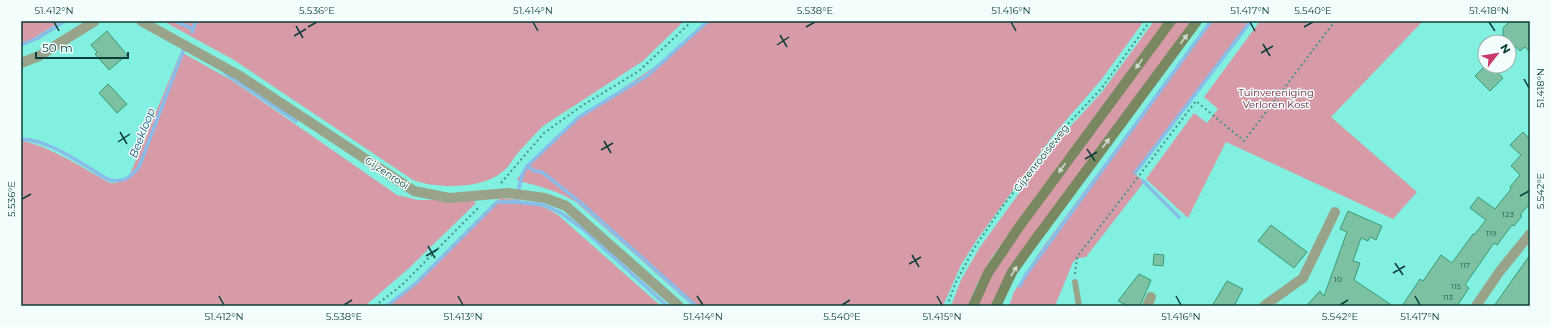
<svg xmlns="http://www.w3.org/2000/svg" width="1551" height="327" viewBox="0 0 1551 327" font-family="Montserrat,sans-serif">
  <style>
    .green { fill: #d79ba8 }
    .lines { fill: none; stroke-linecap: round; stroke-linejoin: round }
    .stream { stroke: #88bde9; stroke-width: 3.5 }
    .building { fill: #7bc1a2; stroke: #3c9a75 }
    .path { stroke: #45958b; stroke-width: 2; stroke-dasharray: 2 3; stroke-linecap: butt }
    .lane { stroke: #99a389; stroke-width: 6 }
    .street { stroke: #99a389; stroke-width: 10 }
    .secondary { stroke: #7a8862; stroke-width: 10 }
    .oneway { fill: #cfdacd }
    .ticks { fill: none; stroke: #0c3e39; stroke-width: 1.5 }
    .labels { text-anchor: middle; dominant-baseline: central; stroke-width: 3; stroke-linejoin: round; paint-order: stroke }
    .number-label { font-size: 8px; fill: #285f53 }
    .park-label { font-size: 10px; fill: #6b1b36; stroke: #f3fdfb }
    .street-label { font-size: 10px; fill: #0c3e39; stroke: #f3fdfb }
    .water-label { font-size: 11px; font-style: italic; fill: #18537d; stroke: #f3fdfb }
    .neatline { fill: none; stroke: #0c3e39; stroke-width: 1.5 }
    .ticks-label { font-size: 10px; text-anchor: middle; fill: #0c3e39 }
  </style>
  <rect width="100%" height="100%" fill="#81f0e1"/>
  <g class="green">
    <path d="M21,21H61L21,46Z"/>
    <path d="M163,21H684L643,61L543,126C534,135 525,145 516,155C512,161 508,168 502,172C483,189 436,189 413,180L234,60Z"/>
    <path d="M706,21H1144L1101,80L1055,133L976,241L961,265L943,306H693L576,202C558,191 539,186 519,181L517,179L554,138L574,121L662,62Z"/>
    <path d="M1154,21H1166L992,257L977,284L968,306H951L961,280L980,247L1058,140L1102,92Z"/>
    <path d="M1176,21H1192L992,306H976L1001,258Z"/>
    <path d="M1210,21H1249L1135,173L1144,182L1086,257L1079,258L1073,262L1055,306H1009L1014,292L1041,250Z"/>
    <path d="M1260,21H1423L1331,117L1417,192L1393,219L1226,142L1188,218L1146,179L1194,113L1207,123L1218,109L1204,97Z"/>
    <path d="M181,52L233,81L397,195L418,200H473L476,203L408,269L365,306H21V141C47,144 86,170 110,183H115L128,179Z"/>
    <path d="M500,198C520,200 540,203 558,215L661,306H388L416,282Z"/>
  </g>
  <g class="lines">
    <g class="stream">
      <path d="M175,21L193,29"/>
      <path d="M192,32L196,21"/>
      <path d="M21,45L38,38L65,21"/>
      <path d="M225,73L296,121"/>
      <path d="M21,139C51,140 83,165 109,180C124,182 129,179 139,167L184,49"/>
      <path d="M527,166L535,171L542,172L581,203L696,306"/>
      <path d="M1135,173L1251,21"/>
      <path d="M1143,181L1179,217"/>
      <path d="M1020,286L1025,276L1211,21"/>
      <path d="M387,306L416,283L497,202H516"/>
      <path d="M667,306L583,229L561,213L544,205L516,202L522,175L527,166L579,117L648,75L708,21"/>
    </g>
  </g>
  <g class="building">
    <path d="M1510,21H1530V52L1525,47L1520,51L1503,35V28Z"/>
    <path d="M107,31L127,55L109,70L95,54L97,52L91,45Z"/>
    <path d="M1485,66H1491L1503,78L1490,91L1475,76Z"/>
    <path d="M108,84L127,104L117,113L99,93Z"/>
    <path d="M1523,132L1530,139V203L1520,215L1522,216L1514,226L1512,225L1497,245L1494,243L1465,285L1469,288L1457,306H1402L1420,279L1423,281L1441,255L1452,263L1473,234L1474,235L1486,220L1470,208L1478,197L1495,209L1511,189L1510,187L1520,175L1511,166L1521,155L1510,145Z"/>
    <path d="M1348,211L1382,226L1376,240L1370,237L1368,241L1361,238L1353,261L1360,263L1354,280L1393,306H1306L1320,291L1324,296L1347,232L1340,229Z"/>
    <path d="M1271,225L1307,252L1294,268L1258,241Z"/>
    <path d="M1154,254L1164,255L1163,266L1153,265Z"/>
    <path d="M1530,255V306H1494L1508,286Z"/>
    <path d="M1139,274L1151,280L1140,306H1129L1118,301Z"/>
    <path d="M1227,281L1243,289L1234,306H1212Z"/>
  </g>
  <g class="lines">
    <g class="path">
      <path d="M501,183L544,133L583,105L639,71L692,21"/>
      <path d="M1075,274L1077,257L1196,101L1244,141L1335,21"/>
      <path d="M375,306L402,285L479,207"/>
      <path d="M947,306L955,284L973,250L1002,207L1065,127L1101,89L1150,21"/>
    </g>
    <path class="lane" d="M1075,282L1079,306"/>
    <g class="street">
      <path d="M141,21L240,76L414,191L449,198L508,193L545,198L566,206L679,306"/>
      <path d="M21,63L39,56L95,21"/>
      <path d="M1147,306L1151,297"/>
      <path d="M1264,306L1303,278L1335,212"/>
      <path d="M1476,306L1500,271L1530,234"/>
    </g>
    <g class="secondary">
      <path d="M973,306L988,273L1019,227L1171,21"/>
      <path d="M996,306L1012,272L1032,244L1197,21"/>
    </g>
  </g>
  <defs><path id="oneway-solid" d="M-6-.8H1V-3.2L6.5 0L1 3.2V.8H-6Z"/></defs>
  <g class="oneway">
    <use href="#oneway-solid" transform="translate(1184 39) rotate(-53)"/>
    <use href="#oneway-solid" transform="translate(1139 64) rotate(126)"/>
    <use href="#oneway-solid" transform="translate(1106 143) rotate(-53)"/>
    <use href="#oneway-solid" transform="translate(1062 168) rotate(126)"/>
    <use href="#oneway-solid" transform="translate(1014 271) rotate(-59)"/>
  </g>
  <path class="ticks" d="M54,22L59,31M533,22L538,31M1011,22L1016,31M1250,22L1255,31M1489,22L1495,31M296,26L303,38M308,27L317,22M806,27L815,22M1304,27L1313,22M780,35L787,47M294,36L306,29M1263,44L1270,56M777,45L789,37M1261,53L1273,46M1524,79L1529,88M120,132L127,144M604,141L611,153M118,142L130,134M1087,149L1095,161M601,150L613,143M1085,159L1097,152M1520,196L1529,191M22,199L31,194M428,246L435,258M912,255L919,267M426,256L438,249M1395,263L1403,275M909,264L921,257M1393,273L1405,266M219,296L224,305M458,296L463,305M697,296L703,305M937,296L942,305M1176,296L1181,305M1415,296L1420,305M344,305L352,300M842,305L850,300M1340,305L1348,300"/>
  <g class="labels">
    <g class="number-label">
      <text x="1508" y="214">123</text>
      <text x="1491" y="233">119</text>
      <text x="1465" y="265">117</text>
      <text x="1338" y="279">10</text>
      <text x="1456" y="286">115</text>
      <text x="1448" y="297">113</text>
    </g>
    <g class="park-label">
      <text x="1276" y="92">Tuinvereniging<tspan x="1276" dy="12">Verloren Kost</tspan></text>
    </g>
    <g class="street-label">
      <text transform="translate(1041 158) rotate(-52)">Gijzenrooiseweg</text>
      <text transform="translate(387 173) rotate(33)">Gijzenrooi</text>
    </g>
    <g class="water-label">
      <text transform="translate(142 133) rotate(-69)">Beekloop</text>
    </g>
  </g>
  <rect width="1551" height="327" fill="none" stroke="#f3fdfb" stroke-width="44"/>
  <g transform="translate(1497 54) rotate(59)"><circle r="19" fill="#f3fdfb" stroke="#97b1ad"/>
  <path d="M0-3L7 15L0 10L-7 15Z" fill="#c73a6a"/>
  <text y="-6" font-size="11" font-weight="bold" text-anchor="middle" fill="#0c3e39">N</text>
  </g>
  <path d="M36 52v6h92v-6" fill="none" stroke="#0c3e39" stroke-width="2"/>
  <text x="42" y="52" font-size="12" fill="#0c3e39" stroke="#f3fdfb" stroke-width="3" paint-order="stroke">50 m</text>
  <rect x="22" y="22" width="1507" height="283" class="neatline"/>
  <g class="ticks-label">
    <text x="54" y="14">51.412°N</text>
    <text x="317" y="14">5.536°E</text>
    <text x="533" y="14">51.414°N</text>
    <text x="815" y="14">5.538°E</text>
    <text x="1011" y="14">51.416°N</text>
    <text x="1250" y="14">51.417°N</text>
    <text x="1313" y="14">5.540°E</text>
    <text x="1489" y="14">51.418°N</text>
    <text transform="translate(1540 88) rotate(-90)" y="4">51.418°N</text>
    <text transform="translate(1540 191) rotate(-90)" y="4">5.542°E</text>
    <text transform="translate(11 199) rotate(-90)" y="4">5.536°E</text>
    <text x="224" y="320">51.412°N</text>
    <text x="344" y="320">5.538°E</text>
    <text x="463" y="320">51.413°N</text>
    <text x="703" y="320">51.414°N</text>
    <text x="842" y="320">5.540°E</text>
    <text x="942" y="320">51.415°N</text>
    <text x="1181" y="320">51.416°N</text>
    <text x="1340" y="320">5.542°E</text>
    <text x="1420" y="320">51.417°N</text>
  </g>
</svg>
